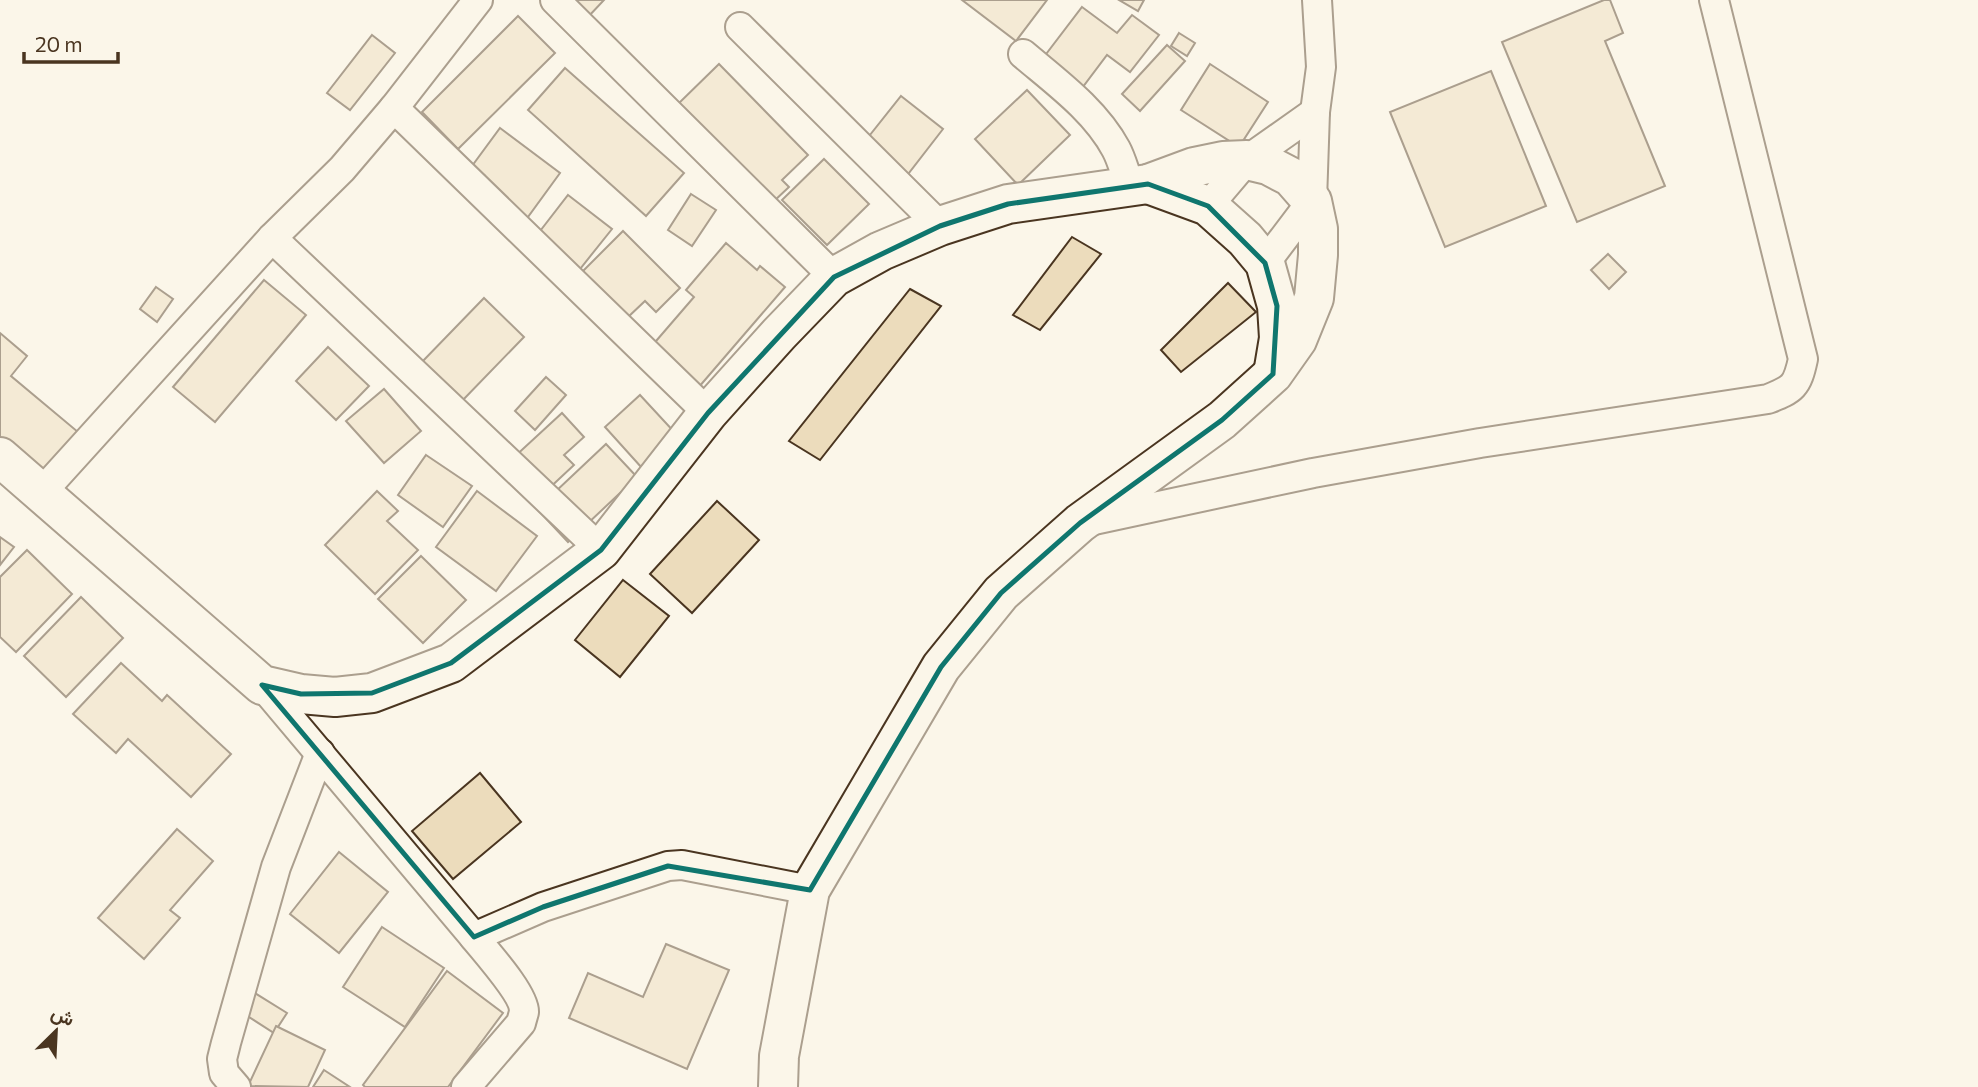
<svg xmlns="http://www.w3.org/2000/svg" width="1978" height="1087" viewBox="0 0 1978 1087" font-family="Commissioner,Vazirmatn,sans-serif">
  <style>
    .building { fill: #ecdcbc; stroke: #4a3520; stroke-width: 2 }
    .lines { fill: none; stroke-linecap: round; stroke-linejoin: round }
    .street-casing { stroke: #4a3520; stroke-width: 32 }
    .secondary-casing { stroke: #4a3520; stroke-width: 42 }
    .street { stroke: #fbf6e9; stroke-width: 28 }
    .secondary { stroke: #fbf6e9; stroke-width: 38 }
    .marked { fill: none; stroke: #0f766e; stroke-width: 5; stroke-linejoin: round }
  </style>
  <rect width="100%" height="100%" fill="#fbf6e9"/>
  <g class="building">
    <path d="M567,0H604L587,18Z"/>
    <path d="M962,0H1047L1016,41Z"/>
    <path d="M1119,0H1144L1138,11Z"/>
    <path d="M1604,0H1610L1623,33L1605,41L1665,186L1577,222L1502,42Z"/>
    <path d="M1082,7L1117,33L1132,15L1159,35L1130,72L1107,55L1076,96L1037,66Z"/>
    <path d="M518,16L555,53L458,149L422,112Z"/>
    <path d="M1179,33L1195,43L1187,56L1171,46Z"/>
    <path d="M372,35L395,53L350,110L327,93Z"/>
    <path d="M1167,45L1185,61L1140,111L1122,94Z"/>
    <path d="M719,64L808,155L782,180L789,187L773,202L677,105Z"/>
    <path d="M1210,64L1268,102L1239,147L1181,110Z"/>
    <path d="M565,68L684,173L646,216L528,110Z"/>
    <path d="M1491,71L1546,206L1445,247L1390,112Z"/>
    <path d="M1027,90L1070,135L1018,185L975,139Z"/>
    <path d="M901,96L943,129L905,178L862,145Z"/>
    <path d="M500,128L560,173L525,221L477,185L484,175L472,166Z"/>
    <path d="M824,159L869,204L827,245L782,200Z"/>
    <path d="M691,194L716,210L692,246L668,230Z"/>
    <path d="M568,195L612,229L580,269L537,235Z"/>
    <path d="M623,231L680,288L656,312L645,301L627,318L581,273Z"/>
    <path d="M1072,237L1101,254L1040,330L1013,315Z"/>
    <path d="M726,243L757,270L760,266L785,287L692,395L644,355L694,297L686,290Z"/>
    <path d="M1608,254L1626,272L1609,289L1591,270Z"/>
    <path d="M264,280L306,315L215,422L173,387Z"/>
    <path d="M1228,283L1256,312L1181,372L1161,350Z"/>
    <path d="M156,287L173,299L157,322L140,309Z"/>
    <path d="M910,289L941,306L820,460L789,441Z"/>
    <path d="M484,298L524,337L460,403L420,364Z"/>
    <path d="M0,333L27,356L11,376L78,432L43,473L0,437Z"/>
    <path d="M328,347L369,386L336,420L296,381Z"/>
    <path d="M546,377L566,395L535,430L515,411Z"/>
    <path d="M384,389L421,431L384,463L346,421Z"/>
    <path d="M640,395L677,435L642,468L605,427Z"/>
    <path d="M562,413L584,437L564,455L574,465L544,493L512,459Z"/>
    <path d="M606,444L637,477L568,542L537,509Z"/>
    <path d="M426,455L472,486L443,527L398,495Z"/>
    <path d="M377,491L398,511L387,521L418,550L375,594L325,545Z"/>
    <path d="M477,491L537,536L496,591L436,547Z"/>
    <path d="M717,501L759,540L692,613L650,574Z"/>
    <path d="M0,537L14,547L0,565Z"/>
    <path d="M27,550L72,594L16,652L0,637V577Z"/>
    <path d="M421,556L466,600L423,643L378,599Z"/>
    <path d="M623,580L669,616L620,677L575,640Z"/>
    <path d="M81,597L123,638L66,697L24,656Z"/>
    <path d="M121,663L162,701L167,695L231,754L191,797L128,739L116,753L73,714Z"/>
    <path d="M480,773L521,822L453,879L412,831Z"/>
    <path d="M177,829L213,861L170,910L180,918L144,959L98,918Z"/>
    <path d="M339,852L388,892L339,953L290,914Z"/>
    <path d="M382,927L444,968L405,1027L343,987Z"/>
    <path d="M666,944L729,970L687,1069L569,1018L588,973L643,997Z"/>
    <path d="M447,971L503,1013L448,1087H365L363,1085Z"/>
    <path d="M250,990L287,1013L274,1033L238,1010Z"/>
    <path d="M276,1026L325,1050L308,1087L248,1086Z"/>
    <path d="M324,1070L350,1087H313Z"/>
  </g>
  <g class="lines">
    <defs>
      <g id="street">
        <path d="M555,0L834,277"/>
        <path d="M740,27L940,226"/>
        <path d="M1023,54C1056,82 1095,110 1116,149C1122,160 1125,174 1130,185"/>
        <path d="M394,108L708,413"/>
        <path d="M1208,206L1247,160L1315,112"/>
        <path d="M272,238L601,550"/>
        <path d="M1265,263L1312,201L1315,112L1321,67L1317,0"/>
        <path d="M41,493L272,238L342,169L394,108L478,0"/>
        <path d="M1089,521L1313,473L1480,443L1768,399C1793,389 1797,387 1803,359L1714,0"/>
        <path d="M262,685L474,937C486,952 525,995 524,1012C523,1016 522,1019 521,1023L466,1087"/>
        <path d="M474,937L543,907L668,866L682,865L810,890"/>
        <path d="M236,1087L224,1073L222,1059L226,1043L276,867L320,753"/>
      </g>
      <g id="secondary">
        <path d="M1148,184L1208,206L1245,239L1265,263L1277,306L1279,338L1274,368"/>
        <path d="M0,457L262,685L301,694L335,697L372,693L451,663L601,550L708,413L779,334L834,277L881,251L940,226L1008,204L1148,184L1194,167L1223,161L1247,160L1268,165L1291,177L1312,201L1318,229V255L1314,298L1297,340L1273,374L1222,420L1080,523L1001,593L941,667L810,890L779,1056L778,1087"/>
      </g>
    </defs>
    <use href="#street" class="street-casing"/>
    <use href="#secondary" class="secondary-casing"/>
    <use href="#street" class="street"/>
    <use href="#secondary" class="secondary"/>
  </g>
  <path d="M0 0H1978V1087H0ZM1148,184L1208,206L1265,263L1277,306L1273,374L1222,420L1080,523L1001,593L941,667L810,890L668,866L543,907L474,937L262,685L301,694L372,693L451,663L601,550L708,413L834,277L940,226L1008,204Z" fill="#fbf6e9" fill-opacity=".55" fill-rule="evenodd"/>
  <path class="marked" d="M1148,184L1208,206L1265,263L1277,306L1273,374L1222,420L1080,523L1001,593L941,667L810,890L668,866L543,907L474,937L262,685L301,694L372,693L451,663L601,550L708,413L834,277L940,226L1008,204Z"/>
  <g transform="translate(56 1031) rotate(24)" stroke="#fbf6e9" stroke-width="5" paint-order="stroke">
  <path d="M0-5L12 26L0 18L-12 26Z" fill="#4a3520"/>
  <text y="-10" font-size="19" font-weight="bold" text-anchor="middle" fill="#4a3520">ش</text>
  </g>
  <path d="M24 52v10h94v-10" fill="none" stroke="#4a3520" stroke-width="3.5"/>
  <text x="35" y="52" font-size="21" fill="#4a3520" stroke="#fbf6e9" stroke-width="5" paint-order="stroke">20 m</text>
</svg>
